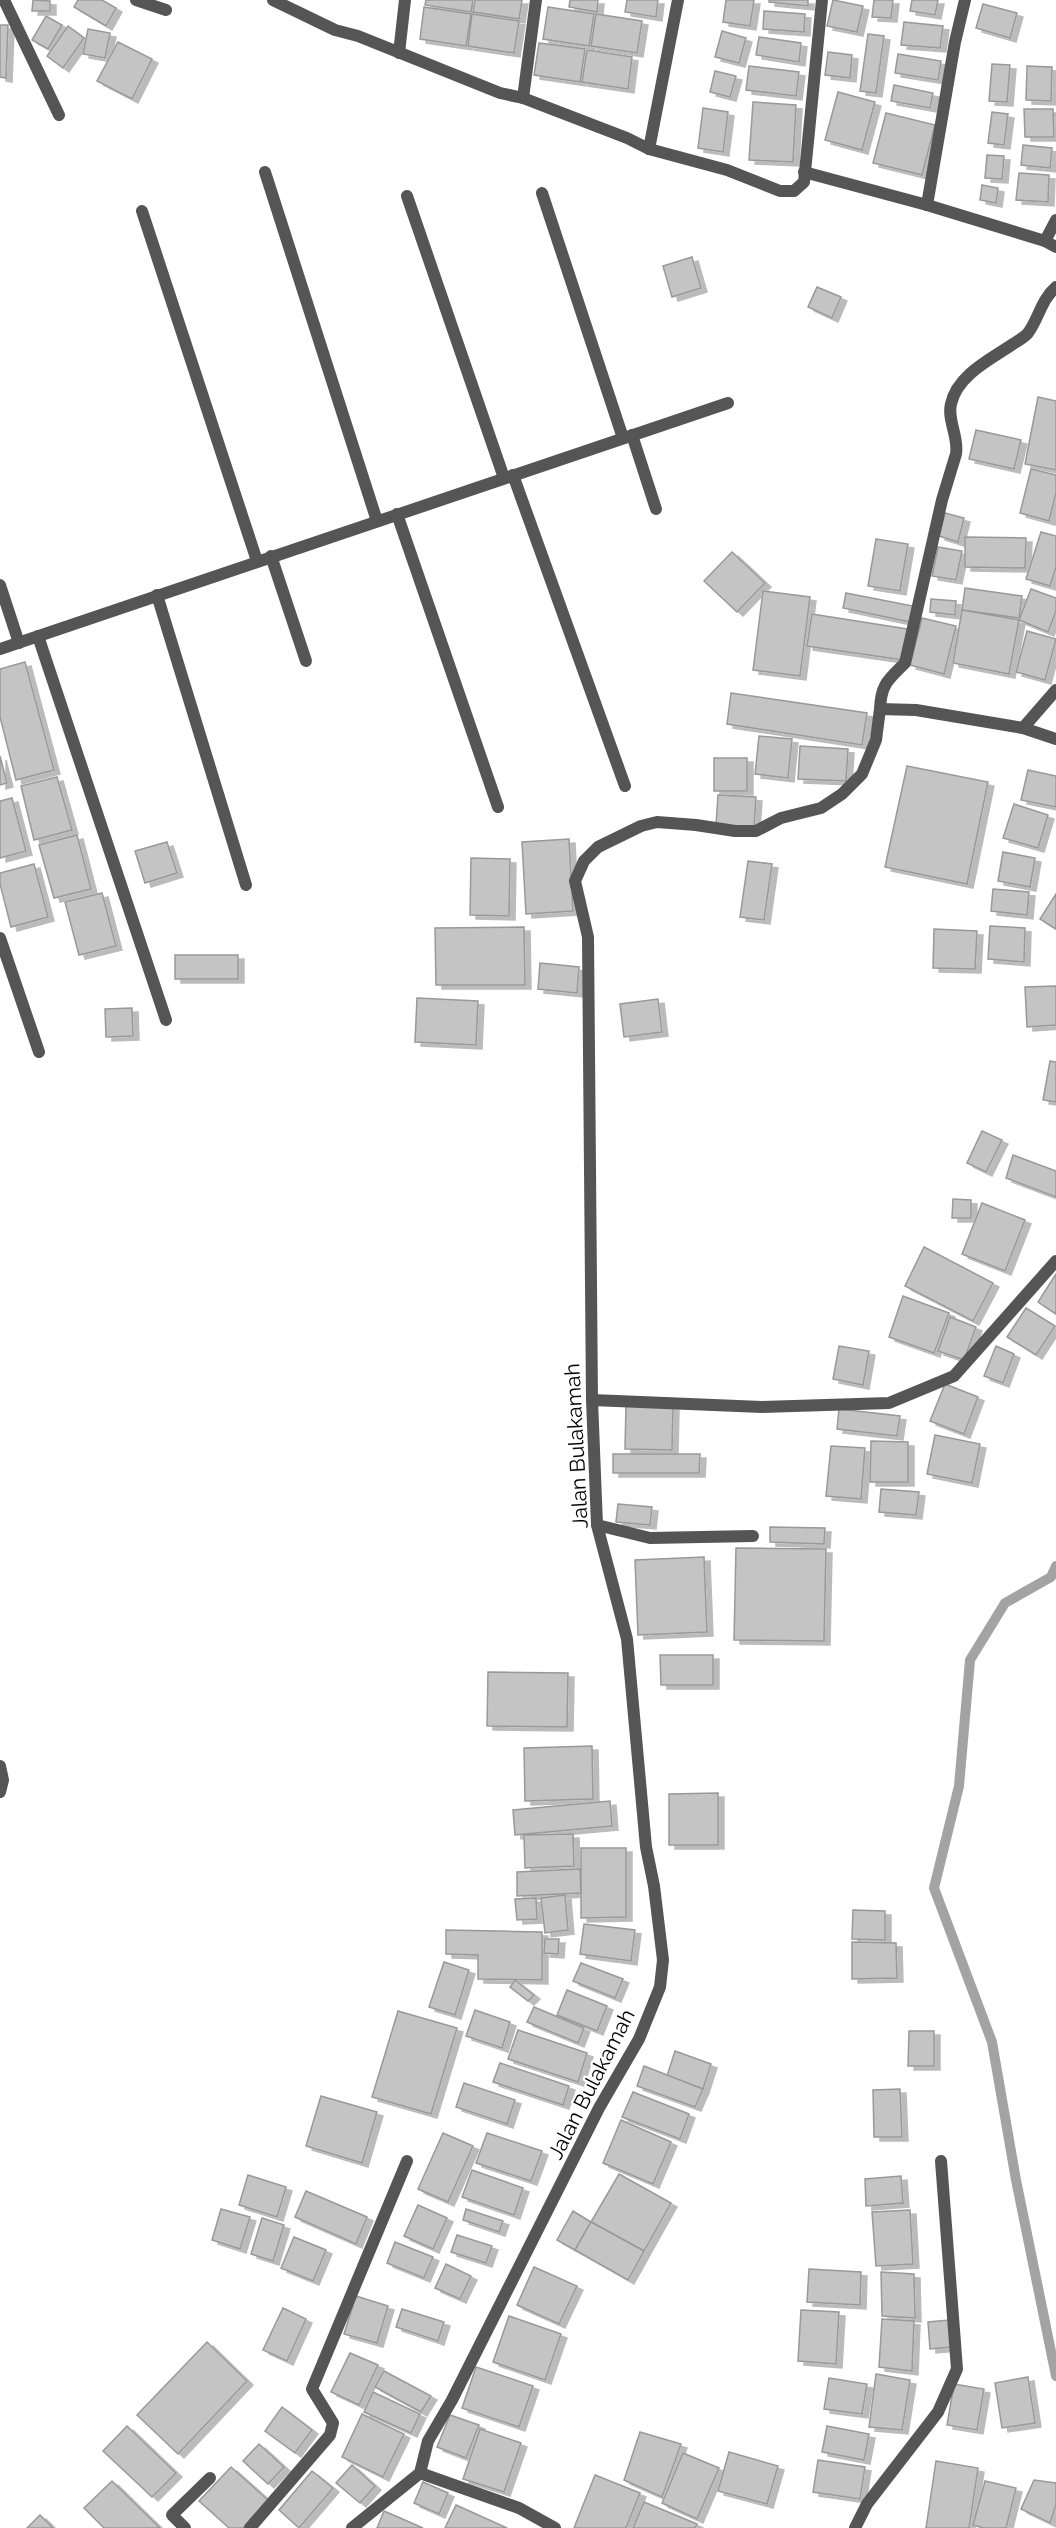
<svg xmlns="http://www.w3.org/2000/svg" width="1056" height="2528" viewBox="0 0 1056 2528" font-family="Raleway,sans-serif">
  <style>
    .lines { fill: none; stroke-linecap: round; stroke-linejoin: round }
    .stream { stroke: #a3a3a3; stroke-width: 10 }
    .building { fill: #c4c4c4; stroke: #999; stroke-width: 1.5; filter: url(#shadow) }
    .service { stroke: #555; stroke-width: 12 }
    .minor { stroke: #555; stroke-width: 12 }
    .labels { text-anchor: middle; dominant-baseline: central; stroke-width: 4.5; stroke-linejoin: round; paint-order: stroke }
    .street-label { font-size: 21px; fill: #000; stroke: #fff }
  </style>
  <defs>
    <filter id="shadow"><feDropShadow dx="6" dy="4" stdDeviation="0" flood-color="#0004"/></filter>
  </defs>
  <rect width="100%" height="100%" fill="#fff"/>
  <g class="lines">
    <path class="stream" d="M1056,1566L1051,1577L1005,1603L970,1660L959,1786L934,1888L992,2042L1016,2180L1056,2376"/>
  </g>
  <g class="building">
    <path d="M33,0L50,1V11H32Z"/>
    <path d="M78,0H102L116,8L106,26L74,7Z"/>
    <path d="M426,0H473L471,12L425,5Z"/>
    <path d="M475,0H522L519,19L473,12Z"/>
    <path d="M570,0H598L597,12L569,7Z"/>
    <path d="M627,0H658L656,17L625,12Z"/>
    <path d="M726,0H754L750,26L723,22Z"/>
    <path d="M769,0H808V6L769,2Z"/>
    <path d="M833,0L863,6L857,32L827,26Z"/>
    <path d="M874,0H893L891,18L872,17Z"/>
    <path d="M912,0H938L935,15L910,11Z"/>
    <path d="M983,4L1017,13L1010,38L976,28Z"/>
    <path d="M424,7L471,14L466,46L420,39Z"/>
    <path d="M548,7L594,14L589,46L543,39Z"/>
    <path d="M764,11L805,14L804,32L763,29Z"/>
    <path d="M472,14L519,21L514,53L468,46Z"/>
    <path d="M596,14L642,21L637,53L591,46Z"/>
    <path d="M46,16L62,25L48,49L32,40Z"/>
    <path d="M904,22L943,26L940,48L901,45Z"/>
    <path d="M0,25H8L6,78L0,77Z"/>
    <path d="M68,26L84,38L63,68L47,56Z"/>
    <path d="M88,29L110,33L105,58L83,54Z"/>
    <path d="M722,31L746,38L739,63L715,57Z"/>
    <path d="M868,34L884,36L876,93L860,91Z"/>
    <path d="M759,37L801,43L799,62L756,55Z"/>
    <path d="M118,42L152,59L132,99L97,81Z"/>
    <path d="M539,43L585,49L580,82L534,75Z"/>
    <path d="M587,50L632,57L628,89L582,82Z"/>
    <path d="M828,52L852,55L850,78L825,75Z"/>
    <path d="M898,54L941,61L938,80L895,73Z"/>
    <path d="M992,64L1010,65L1007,102L989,101Z"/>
    <path d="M749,66L799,72L796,96L746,90Z"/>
    <path d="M1027,66L1052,67L1051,101L1026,100Z"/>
    <path d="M715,71L736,76L730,97L710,92Z"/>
    <path d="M894,85L933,93L930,108L891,101Z"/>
    <path d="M838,92L875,102L862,150L825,140Z"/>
    <path d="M753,102L796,105L793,162L749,160Z"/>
    <path d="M703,108L728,112L723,152L698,148Z"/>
    <path d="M1024,109H1053L1054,137H1025Z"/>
    <path d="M992,112L1008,114L1004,145L988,143Z"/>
    <path d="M886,113L935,125L922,175L873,163Z"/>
    <path d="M1023,145L1052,148L1050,168L1021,165Z"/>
    <path d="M987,155L1004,156L1002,179L985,178Z"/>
    <path d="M1019,173L1049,175L1048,202L1016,200Z"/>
    <path d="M982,185L998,188L996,203L980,200Z"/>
    <path d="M692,257L701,288L672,297L663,266Z"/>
    <path d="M817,287L841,297L832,318L808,307Z"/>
    <path d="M1038,397L1056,401V470L1025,464Z"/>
    <path d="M976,430L1021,440L1014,469L969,459Z"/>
    <path d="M1031,469L1056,475V493L1049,521L1020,513Z"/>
    <path d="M945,513L964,518L958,542L939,536Z"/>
    <path d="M1041,532L1056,536V567L1050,586L1026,579Z"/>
    <path d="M965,537L1026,538L1025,568L965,567Z"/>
    <path d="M876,539L908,544L900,591L868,586Z"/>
    <path d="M938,547L962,551L956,580L932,576Z"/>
    <path d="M732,552L765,583L737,612L704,581Z"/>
    <path d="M965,588L1022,596L1019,618L962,610Z"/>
    <path d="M1031,589L1056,598V611L1048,632L1019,620Z"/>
    <path d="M763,591L810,597L800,676L753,670Z"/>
    <path d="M846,593L913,606L910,622L843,608Z"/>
    <path d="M931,599L956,601L955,615L930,612Z"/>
    <path d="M962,610L1019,620L1009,674L953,663Z"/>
    <path d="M812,614L907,629L903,660L807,646Z"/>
    <path d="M922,618L956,626L944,674L910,665Z"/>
    <path d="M1027,631L1056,639L1045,680L1016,672Z"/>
    <path d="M25,662L54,770L16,780L0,717V669Z"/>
    <path d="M731,693L867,713L862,745L727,724Z"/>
    <path d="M759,736L792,739L788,778L755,774Z"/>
    <path d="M800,746L848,749L846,781L798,779Z"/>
    <path d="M0,756L7,783L0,785Z"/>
    <rect x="714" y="758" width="33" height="33"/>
    <path d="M907,766L988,782L967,884L885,867Z"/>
    <path d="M1028,770L1056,776V807L1021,800Z"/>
    <path d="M57,777L72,830L34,840L21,786Z"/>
    <path d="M718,795L756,797L754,827L716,825Z"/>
    <path d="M12,798L26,851L0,858V801Z"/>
    <path d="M1014,804L1048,815L1038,848L1003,838Z"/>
    <path d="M77,835L91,889L54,898L39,845Z"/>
    <path d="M569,839L573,911L526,914L522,842Z"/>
    <path d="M167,842L177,873L145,883L135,851Z"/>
    <path d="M1003,852L1035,858L1030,887L998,881Z"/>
    <path d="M471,858L510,859L509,916L470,915Z"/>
    <path d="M748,861L772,864L764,920L740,917Z"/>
    <path d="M34,864L48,917L11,927L0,884V873Z"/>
    <path d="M993,889L1029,892L1027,915L991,911Z"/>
    <path d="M102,893L116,946L79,955L65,902Z"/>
    <path d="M1056,894V929L1040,919Z"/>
    <path d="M990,926L1025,928L1024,962L988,959Z"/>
    <path d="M524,927L525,985H436L435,928Z"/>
    <path d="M934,929L977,931L975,969L933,968Z"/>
    <rect x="175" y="955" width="63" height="24"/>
    <path d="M540,963L579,967L577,993L538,989Z"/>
    <path d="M1056,986V1025L1027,1027L1025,987Z"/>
    <path d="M417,998L478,1001L476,1045L415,1042Z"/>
    <path d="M658,999L662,1032L624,1037L620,1004Z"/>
    <path d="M132,1008L133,1036L106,1037L105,1009Z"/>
    <path d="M1050,1061L1056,1062V1102L1043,1100Z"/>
    <path d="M982,1131L1002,1140L986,1172L967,1163Z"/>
    <path d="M1013,1155L1056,1171V1197L1006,1178Z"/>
    <path d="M953,1199L971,1200V1218H952Z"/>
    <path d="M982,1203L1025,1220L1005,1271L962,1254Z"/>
    <path d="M924,1247L993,1283L973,1321L905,1286Z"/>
    <path d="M1056,1274V1314L1038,1302Z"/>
    <path d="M903,1296L949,1313L934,1353L889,1337Z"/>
    <path d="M1026,1308L1055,1326L1036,1355L1007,1337Z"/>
    <path d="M950,1317L976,1327L964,1360L938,1351Z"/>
    <path d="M839,1346L869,1351L863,1385L833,1379Z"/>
    <path d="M996,1346L1014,1354L1003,1383L984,1376Z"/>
    <path d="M945,1384L978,1397L964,1434L930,1421Z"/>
    <path d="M626,1405L673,1406L672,1450L625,1449Z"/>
    <path d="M839,1409L900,1416L897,1436L837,1429Z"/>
    <path d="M935,1435L980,1444L972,1483L927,1474Z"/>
    <path d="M871,1441L908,1442V1482H870Z"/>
    <path d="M831,1446L865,1448L861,1499L826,1496Z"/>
    <path d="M613,1454H700L699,1473H613Z"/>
    <path d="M881,1489L919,1492L916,1515L879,1512Z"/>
    <path d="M618,1504L652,1507L650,1525L616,1522Z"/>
    <path d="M770,1527L825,1528L824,1544L770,1542Z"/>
    <path d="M736,1548L826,1549L824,1641L734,1640Z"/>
    <path d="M704,1557L707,1632L638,1635L635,1560Z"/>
    <path d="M660,1655H713V1685H661Z"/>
    <path d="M488,1672L568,1673L567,1727L487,1726Z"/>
    <path d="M592,1746L593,1799L525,1801L524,1748Z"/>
    <path d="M718,1793V1845H669V1794Z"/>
    <path d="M610,1801L612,1826L515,1835L513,1810Z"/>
    <path d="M573,1834L574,1866L525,1868L524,1835Z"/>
    <path d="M581,1848H626V1917L581,1918Z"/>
    <path d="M580,1869L581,1893L517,1896V1872Z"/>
    <path d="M565,1895L568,1930L545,1933L541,1898Z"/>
    <path d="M536,1898L537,1919L517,1920L515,1899Z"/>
    <path d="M853,1910L885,1911V1940L852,1939Z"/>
    <path d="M584,1924L635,1930L631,1961L580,1954Z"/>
    <path d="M446,1930L542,1932V1980L478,1979V1955L446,1954Z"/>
    <path d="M545,1939H559L558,1954L544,1953Z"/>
    <path d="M852,1942L896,1943L897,1978L852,1979Z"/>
    <path d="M444,1962L469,1970L455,2015L429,2007Z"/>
    <path d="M581,1963L623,1979L615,1998L573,1981Z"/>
    <path d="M515,1980L534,1995L528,2001L510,1987Z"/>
    <path d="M567,1990L607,2006L597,2031L557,2015Z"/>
    <path d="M534,2007L584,2028L578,2043L527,2022Z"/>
    <path d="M475,2010L510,2022L502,2048L466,2036Z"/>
    <path d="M398,2011L457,2028L431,2114L372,2097Z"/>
    <path d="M518,2030L587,2053L578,2082L508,2059Z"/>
    <path d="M909,2031H934V2066H908Z"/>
    <path d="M675,2051L711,2064L703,2089L667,2076Z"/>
    <path d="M500,2063L569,2086L563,2105L493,2082Z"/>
    <path d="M644,2066L703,2089L695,2107L637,2086Z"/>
    <path d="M464,2083L515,2100L507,2124L456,2107Z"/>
    <path d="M900,2089L902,2137H874L873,2090Z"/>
    <path d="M633,2092L689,2114L680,2139L622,2117Z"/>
    <path d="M321,2096L377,2112L362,2163L306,2146Z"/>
    <path d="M621,2120L671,2142L653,2184L603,2163Z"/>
    <path d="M443,2133L473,2146L448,2202L418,2189Z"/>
    <path d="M487,2133L542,2151L531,2181L476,2163Z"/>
    <path d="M472,2170L523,2188L514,2215L462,2197Z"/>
    <path d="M619,2174L671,2203L644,2251L591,2222Z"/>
    <path d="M248,2175L286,2187L277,2217L239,2205Z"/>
    <path d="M901,2176L903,2203L866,2206L865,2179Z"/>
    <path d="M306,2191L367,2217L356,2244L295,2217Z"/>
    <path d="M418,2205L447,2218L433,2249L404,2236Z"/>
    <path d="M221,2209L250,2217L240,2249L212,2240Z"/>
    <path d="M466,2209L503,2221L499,2232L463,2220Z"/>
    <path d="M910,2210L913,2264L876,2266L872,2212Z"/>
    <path d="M573,2211L591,2222L575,2250L557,2240Z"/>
    <path d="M262,2218L284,2225L273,2261L251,2254Z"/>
    <path d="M591,2222L644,2251L628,2280L575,2250Z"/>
    <path d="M457,2235L492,2246L486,2263L451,2252Z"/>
    <path d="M294,2237L326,2250L313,2281L281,2268Z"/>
    <path d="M395,2242L433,2257L424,2278L387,2263Z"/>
    <path d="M446,2264L471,2276L460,2299L435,2288Z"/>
    <path d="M534,2267L577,2286L559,2324L517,2305Z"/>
    <path d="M809,2269L861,2272L860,2305L807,2302Z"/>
    <path d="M881,2272L914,2274L915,2318L882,2316Z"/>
    <path d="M356,2296L388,2306L377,2343L344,2334Z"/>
    <path d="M283,2308L306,2319L287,2361L263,2350Z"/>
    <path d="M402,2309L444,2322L438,2341L396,2327Z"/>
    <path d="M801,2310L839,2312L836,2364L798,2361Z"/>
    <path d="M509,2316L561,2334L545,2380L493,2362Z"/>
    <path d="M882,2319L914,2321L912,2371L879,2367Z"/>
    <path d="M949,2320L952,2347L930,2349L928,2322Z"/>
    <path d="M207,2342L247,2381L178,2454L137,2415Z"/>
    <path d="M350,2353L378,2365L359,2405L331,2392Z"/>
    <path d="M476,2367L533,2386L519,2427L462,2408Z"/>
    <path d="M384,2371L431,2396L421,2412L375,2387Z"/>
    <path d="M876,2374L910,2380L902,2430L869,2427Z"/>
    <path d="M1028,2377L1035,2423L1002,2428L995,2383Z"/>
    <path d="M829,2378L867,2384L862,2414L824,2409Z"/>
    <path d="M954,2384L984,2389L977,2430L947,2425Z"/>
    <path d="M373,2392L420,2414L411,2433L364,2412Z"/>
    <path d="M282,2407L312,2430L295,2453L265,2431Z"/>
    <path d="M362,2414L404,2434L383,2477L342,2457Z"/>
    <path d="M450,2415L479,2425L466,2458L437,2447Z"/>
    <path d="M127,2426L176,2473L152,2497L103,2451Z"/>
    <path d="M827,2426L869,2434L864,2460L822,2452Z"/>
    <path d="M480,2429L521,2443L504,2492L463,2479Z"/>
    <path d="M640,2432L681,2444L662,2497L624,2480Z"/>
    <path d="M259,2444L284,2467L268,2484L243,2461Z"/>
    <path d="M729,2452L778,2466L767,2504L718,2491Z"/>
    <path d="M683,2453L719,2468L697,2519L662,2503Z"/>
    <path d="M818,2460L865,2467L860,2499L813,2492Z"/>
    <path d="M936,2461L978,2468L969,2528H926Z"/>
    <path d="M352,2465L375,2486L360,2503L336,2483Z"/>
    <path d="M231,2467L268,2500L243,2528H229L199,2501Z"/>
    <path d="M312,2471L333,2488L299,2528L279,2510Z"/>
    <path d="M595,2475L640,2493L626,2528H574Z"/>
    <path d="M1034,2480L1056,2483V2505L1050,2523L1021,2509Z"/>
    <path d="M112,2481L160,2528H104L84,2508Z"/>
    <path d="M985,2481L1016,2488L1006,2528H984L973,2525Z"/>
    <path d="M423,2482L448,2493L439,2514L414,2503Z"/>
    <path d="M644,2502L697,2524L695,2528H633Z"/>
    <path d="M456,2505L507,2528H445Z"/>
    <path d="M384,2511L423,2528H377Z"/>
    <path d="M40,2515L53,2528H27Z"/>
  </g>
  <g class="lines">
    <path class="service" d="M597,1525L650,1538L753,1536"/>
    <g class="minor">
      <path d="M4,0L59,115"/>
      <path d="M136,0L166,10"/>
      <path d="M273,0L335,30L358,36L500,93L523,98L627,138L649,149L727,170L780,191H794L804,182L822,0"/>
      <path d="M399,53L405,0"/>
      <path d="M523,98L536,0"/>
      <path d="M649,149L678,0"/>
      <path d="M265,172L377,521"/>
      <path d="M804,172L927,205L1045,241L1056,247"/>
      <path d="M542,193L623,438"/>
      <path d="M407,196L504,478"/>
      <path d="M927,205L955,42L965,0"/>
      <path d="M142,211L257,561"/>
      <path d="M1045,241L1056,220"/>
      <path d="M632,435L656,509"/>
      <path d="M513,475L625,786"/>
      <path d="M397,514L498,807"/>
      <path d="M271,556L306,661"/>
      <path d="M0,585L19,643"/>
      <path d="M157,595L246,885"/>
      <path d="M38,636L166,1020"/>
      <path d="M0,649L728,403"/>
      <path d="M880,709C881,684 888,680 905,663L942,500L956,454C959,437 947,420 951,404C957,375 991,359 1013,344C1017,341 1024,338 1028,333C1039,318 1041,300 1056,287"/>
      <path d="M1023,728L1056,690"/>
      <path d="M0,938L39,1052"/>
      <path d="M592,1400L762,1407L889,1403L954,1376L1056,1261"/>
      <path d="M0,1766L3,1780L0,1792"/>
      <path d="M420,2473L519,2508L555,2528"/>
      <path d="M185,2528L172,2515L210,2478"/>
      <path d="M250,2528L330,2435L333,2423L312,2389L407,2161"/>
      <path d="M352,2528L420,2473L428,2441L452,2400L599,2108L639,2039L660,1987L663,1960L654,1886L646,1847L627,1639L597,1525L592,1400L588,937L575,881L584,861L598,847L641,826L657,822L696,825L735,831H756L781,818L821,808L842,794L862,774L876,740L880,709L916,710L1023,728L1056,739"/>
      <path d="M855,2528L867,2504L938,2412L957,2369L941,2161"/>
    </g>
  </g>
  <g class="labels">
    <g class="street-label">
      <text transform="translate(576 1446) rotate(-93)">Jalan Bulakamah</text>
      <text transform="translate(591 2084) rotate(-63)">Jalan Bulakamah</text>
    </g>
  </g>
</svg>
